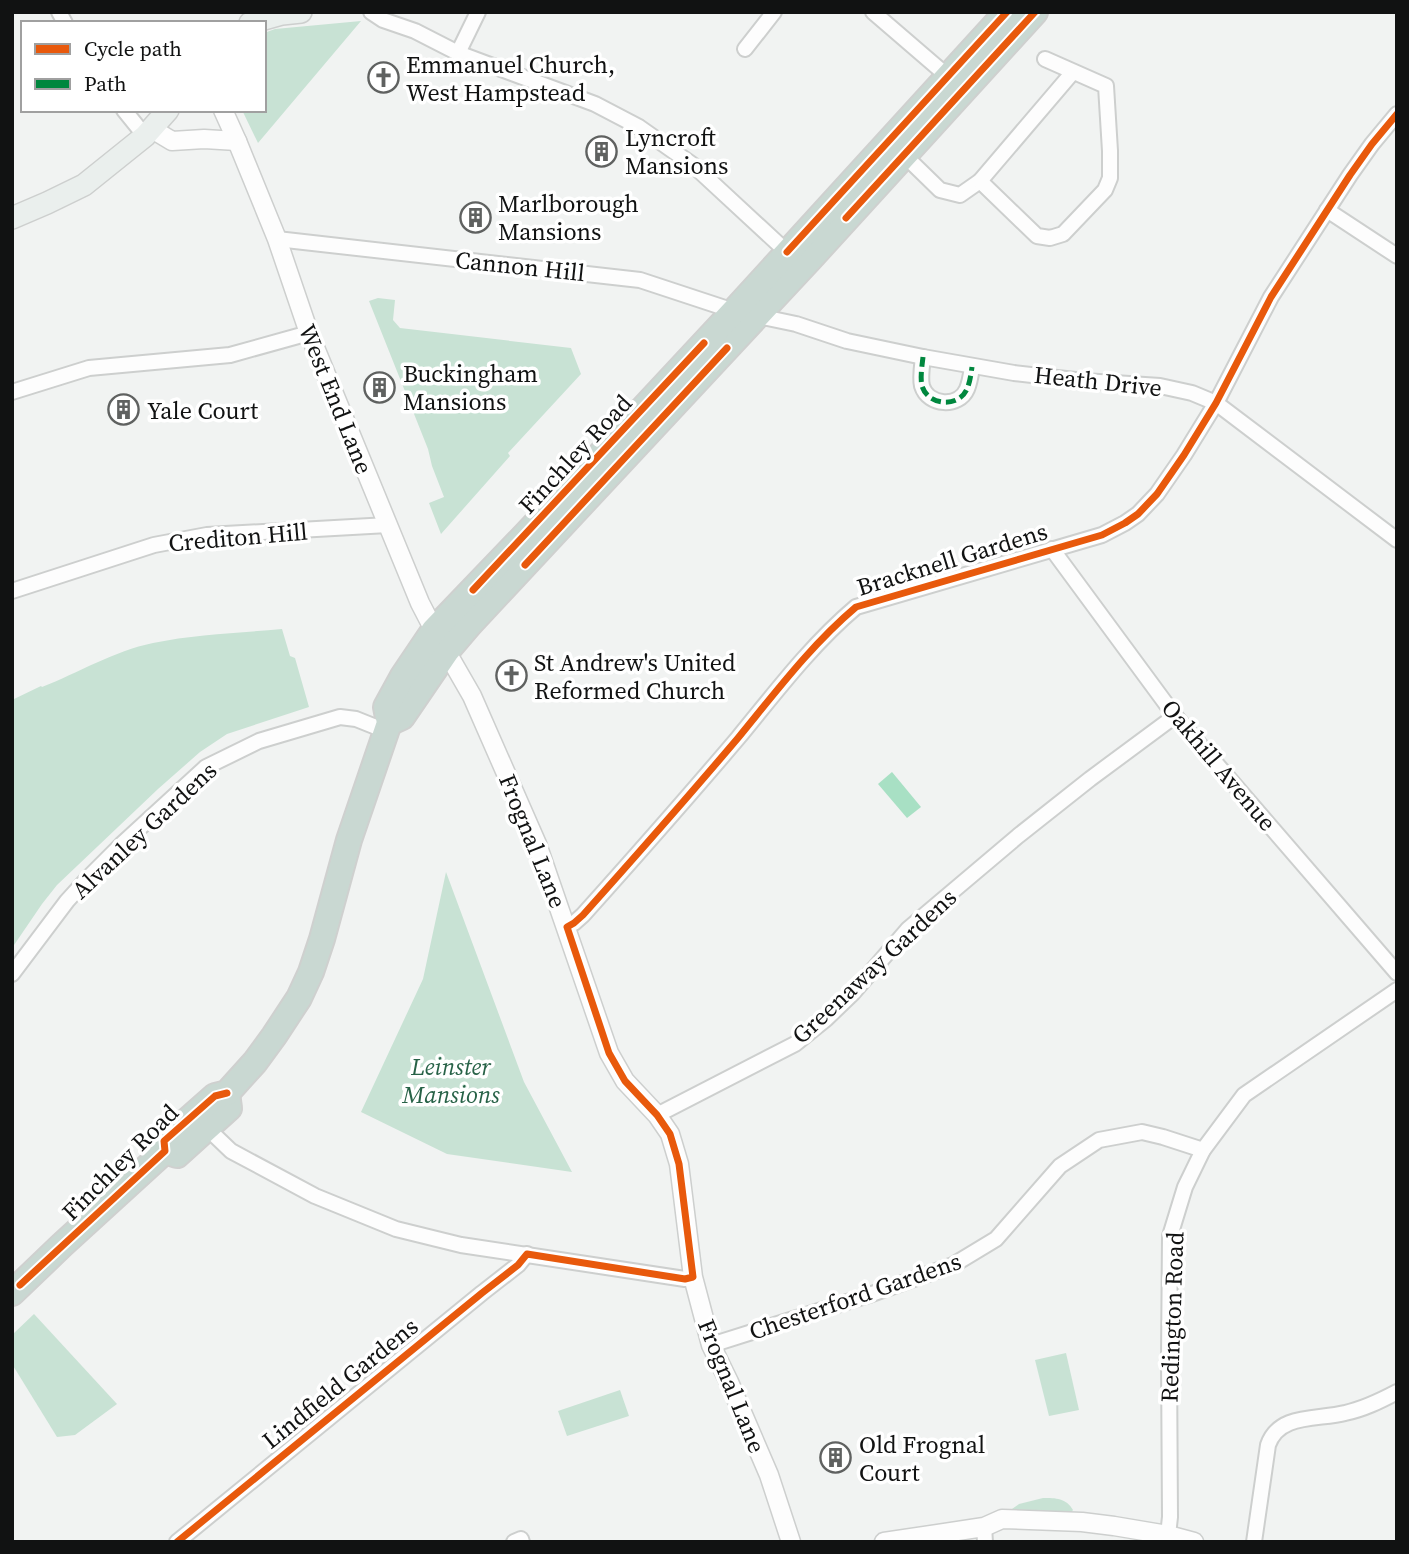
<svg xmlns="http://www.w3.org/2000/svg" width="1409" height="1554" viewBox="0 0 1409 1554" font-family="'Source Serif 4',serif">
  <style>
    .green { fill: #c8e2d4 }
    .water { fill: #a8e0c4 }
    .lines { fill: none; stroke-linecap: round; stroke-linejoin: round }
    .minor-casing { stroke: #cdcfce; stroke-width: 18 }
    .tertiary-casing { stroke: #cdcfce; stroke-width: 21 }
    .secondary-casing { stroke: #cdcfce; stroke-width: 24 }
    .trunk-casing { stroke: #cfd0cf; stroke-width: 28 }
    .minor { stroke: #fdfdfd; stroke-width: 14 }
    .tertiary { stroke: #fdfdfd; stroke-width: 18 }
    .secondary { stroke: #eaefed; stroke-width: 21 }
    .trunk { stroke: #c9d8d2; stroke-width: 24 }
    .quiet { stroke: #00873e; stroke-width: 5; stroke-dasharray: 10 5; stroke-linecap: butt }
    .cycleway-casing { stroke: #fff; stroke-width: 11 }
    .cycleway { stroke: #e8590c; stroke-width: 7 }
    .labels { text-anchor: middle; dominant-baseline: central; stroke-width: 7; stroke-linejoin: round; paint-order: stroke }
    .poi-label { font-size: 24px; fill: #111212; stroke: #fff; text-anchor: start }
    .street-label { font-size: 24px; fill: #111212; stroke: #fff }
    .park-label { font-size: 24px; font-style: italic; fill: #276247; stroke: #fff }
  </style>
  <rect width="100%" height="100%" fill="#f1f3f2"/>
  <g class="green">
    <path d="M361,21L258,143L242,110H264V33L275,29Z"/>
    <path d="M378,298L395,300L393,320L400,328L571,348L581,374L508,453L510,456L441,534L429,503L444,497L432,466L428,449L369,301Z"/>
    <path d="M282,629L290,656L295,658L309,707L227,734L200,752L158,789L57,885L42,904L12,948V700L41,686L42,687C78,673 114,651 153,643C195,634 239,633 282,629Z"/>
    <path d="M446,872L524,1082L572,1172L447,1154L361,1112L423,979Z"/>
    <path d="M34,1314L117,1404L75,1435L57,1437L12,1364V1335Z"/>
    <path d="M1066,1353L1079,1410L1049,1416L1035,1360Z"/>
    <path d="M620,1390L629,1416L567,1436L558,1411Z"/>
    <path d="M1043,1498C1056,1498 1066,1498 1073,1510L1070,1514L1011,1513L1012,1509L1019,1504Z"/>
  </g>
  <path class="water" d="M892,772L921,807L907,818L878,784Z"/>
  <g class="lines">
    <defs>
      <g id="minor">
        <path d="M59,12L65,23"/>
        <path d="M371,12L383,20L415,31L458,53L595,104L639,127L693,165L787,252"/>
        <path d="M873,12L952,80"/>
        <path d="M745,49L774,12"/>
        <path d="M458,53L478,12"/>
        <path d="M124,110L145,136"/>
        <path d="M901,152L940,190L960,195L980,181L1073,72"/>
        <path d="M980,181L1037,236L1050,238L1063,234L1105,190L1110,178V151L1106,86L1045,59"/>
        <path d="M1327,210L1397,256"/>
        <path d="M277,239L640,280L734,311L796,324L847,341L923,357L1014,373L1084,381L1160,386L1192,393L1216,403L1397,540"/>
        <path d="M923,357C922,366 920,378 922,386C928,406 959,408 967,389C970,382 971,374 972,367"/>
        <path d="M12,392L89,368L230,355L309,333"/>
        <path d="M1052,549L1175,716L1397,973"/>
        <path d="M12,591L154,545L207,535L388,525"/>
        <path d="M567,927L574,923L583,915C635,857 687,798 738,738C775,693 811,645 856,607L1102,535L1125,523L1138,514L1157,494L1184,455L1216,403L1271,297L1350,175L1372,144L1397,114"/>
        <path d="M12,974L67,901L87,879L121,845L206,767L259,741L340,717L356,719L386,731"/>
        <path d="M657,1115L795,1044L826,1019L853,993L908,929L1018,836L1090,779L1175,716"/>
        <path d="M207,1128L231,1151L315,1196L396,1229L461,1245L685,1279L693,1277"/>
        <path d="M711,1345L869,1295L953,1265L996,1239L1060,1166L1099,1140L1142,1132L1163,1137L1203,1150"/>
        <path d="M984,1527L985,1542"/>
        <path d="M1168,1535L1170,1517L1169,1359L1170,1236L1185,1187L1203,1150L1244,1095L1397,990"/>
        <path d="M177,1542L482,1293L518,1265L527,1254"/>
        <path d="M514,1542L521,1539L522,1542"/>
        <path d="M1254,1542L1268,1445C1279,1413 1318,1420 1345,1413C1364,1409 1380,1401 1397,1392"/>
      </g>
      <g id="tertiary">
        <path d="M223,110L237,141L277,239L309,333L420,603L434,630L472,696L537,844L609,1053L625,1081L657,1115L670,1134L679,1164L693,1277L711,1345L729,1382L769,1475L791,1542"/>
        <path d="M152,129L172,141L204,139L237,141"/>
        <path d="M884,1542L984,1527L1002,1519L1082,1522L1114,1526L1168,1535L1194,1542"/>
      </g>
      <g id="secondary">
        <path d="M250,23L282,14L301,12"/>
        <path d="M12,218L47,203L84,185L145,136L168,110"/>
      </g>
      <g id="trunk">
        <path d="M389,723L402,717L447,651L470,624L810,259L1035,12"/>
        <path d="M165,1151L177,1155L229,1108L227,1093"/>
        <path d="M12,1293L62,1245L165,1151L164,1141L215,1096L227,1093L255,1062L274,1036L299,998L311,972L322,939L349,840L389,723L386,707L403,676L434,630L529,531L734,311L1007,12"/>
      </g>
    </defs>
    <use href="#minor" class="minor-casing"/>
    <use href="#tertiary" class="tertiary-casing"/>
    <use href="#secondary" class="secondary-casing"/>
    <use href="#trunk" class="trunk-casing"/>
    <use href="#minor" class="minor"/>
    <use href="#tertiary" class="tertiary"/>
    <use href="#secondary" class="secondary"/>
    <use href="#trunk" class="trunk"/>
    <path class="quiet" d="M923,357C922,366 920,378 922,386C928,406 959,408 967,389C970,382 971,374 972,367"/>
    <defs>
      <g id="cycleway">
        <path d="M846,218L1035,12"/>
        <path d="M787,252L1007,12"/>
        <path d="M525,565L727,348"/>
        <path d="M473,590L704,343"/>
        <path d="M20,1285L165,1151L164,1141L215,1096L227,1093"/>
        <path d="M177,1542L482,1293L518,1265L527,1254L685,1279L693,1277L679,1164L670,1134L657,1115L625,1081L609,1053L567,927L574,923L583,915C635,857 687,798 738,738C775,693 811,645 856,607L1102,535L1125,523L1138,514L1157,494L1184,455L1216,403L1271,297L1350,175L1372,144L1397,114"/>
      </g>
    </defs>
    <use href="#cycleway" class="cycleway-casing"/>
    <use href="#cycleway" class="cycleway"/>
  </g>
  <defs>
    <symbol id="church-ring" viewBox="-11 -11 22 22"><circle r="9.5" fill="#fff" stroke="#5f6160" stroke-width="1.5"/><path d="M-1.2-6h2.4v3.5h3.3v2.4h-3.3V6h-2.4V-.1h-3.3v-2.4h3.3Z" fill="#5f6160"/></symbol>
    <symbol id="building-ring" viewBox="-11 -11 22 22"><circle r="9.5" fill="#fff" stroke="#5f6160" stroke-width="1.5"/><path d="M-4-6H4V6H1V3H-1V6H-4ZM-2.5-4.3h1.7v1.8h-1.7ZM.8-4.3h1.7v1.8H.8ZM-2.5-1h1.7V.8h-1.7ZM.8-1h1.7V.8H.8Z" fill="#5f6160"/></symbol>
  </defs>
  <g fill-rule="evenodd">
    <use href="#church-ring" x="366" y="60" width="35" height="35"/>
    <use href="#building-ring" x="584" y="134" width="35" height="35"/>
    <use href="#building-ring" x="458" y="200" width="35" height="35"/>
    <use href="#building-ring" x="362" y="370" width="35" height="35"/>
    <use href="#building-ring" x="106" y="392" width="35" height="35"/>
    <use href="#church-ring" x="494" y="658" width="35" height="35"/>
    <use href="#building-ring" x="818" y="1440" width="35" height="35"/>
  </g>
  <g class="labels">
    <g class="poi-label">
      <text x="406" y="64">Emmanuel Church,<tspan x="406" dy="28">West Hampstead</tspan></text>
      <text x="625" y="137">Lyncroft<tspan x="625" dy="28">Mansions</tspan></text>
      <text x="498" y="203">Marlborough<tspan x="498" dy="28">Mansions</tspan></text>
      <text x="403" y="373">Buckingham<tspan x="403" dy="28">Mansions</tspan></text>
      <text x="147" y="410">Yale Court</text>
      <text x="534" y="662">St Andrew's United<tspan x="534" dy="28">Reformed Church</tspan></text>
      <text x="859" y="1444">Old Frognal<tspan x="859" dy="28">Court</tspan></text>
    </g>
    <g class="street-label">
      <text transform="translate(520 266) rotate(6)">Cannon Hill</text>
      <text transform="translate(1098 381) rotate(6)">Heath Drive</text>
      <text transform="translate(336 399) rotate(68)">West End Lane</text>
      <text transform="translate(575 454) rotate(-47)">Finchley Road</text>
      <text transform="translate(238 537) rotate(-5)">Crediton Hill</text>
      <text transform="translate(952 559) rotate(-17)">Bracknell Gardens</text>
      <text transform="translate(1219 765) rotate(50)">Oakhill Avenue</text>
      <text transform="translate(144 830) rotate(-43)">Alvanley Gardens</text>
      <text transform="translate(533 841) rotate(68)">Frognal Lane</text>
      <text transform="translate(874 966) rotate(-43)">Greenaway Gardens</text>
      <text transform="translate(120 1162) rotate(-45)">Finchley Road</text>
      <text transform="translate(855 1296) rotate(-19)">Chesterford Gardens</text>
      <text transform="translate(1172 1317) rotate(-88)">Redington Road</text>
      <text transform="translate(340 1383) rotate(-39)">Lindfield Gardens</text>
      <text transform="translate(732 1386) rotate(68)">Frognal Lane</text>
    </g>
    <g class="park-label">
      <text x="451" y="1066">Leinster<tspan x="451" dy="28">Mansions</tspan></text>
    </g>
  </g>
  <rect width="1409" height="1554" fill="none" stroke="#111212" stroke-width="28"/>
  <rect x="21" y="21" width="245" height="91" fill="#ffffff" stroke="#a0a0a0" stroke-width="2"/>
  <rect x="35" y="44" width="35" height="10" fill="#e8590c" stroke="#a0a0a0" stroke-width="2"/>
  <text x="84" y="56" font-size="21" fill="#111212">Cycle path</text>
  <rect x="35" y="79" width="35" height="10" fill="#00873e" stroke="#a0a0a0" stroke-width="2"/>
  <text x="84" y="91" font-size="21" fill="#111212">Path</text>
</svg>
